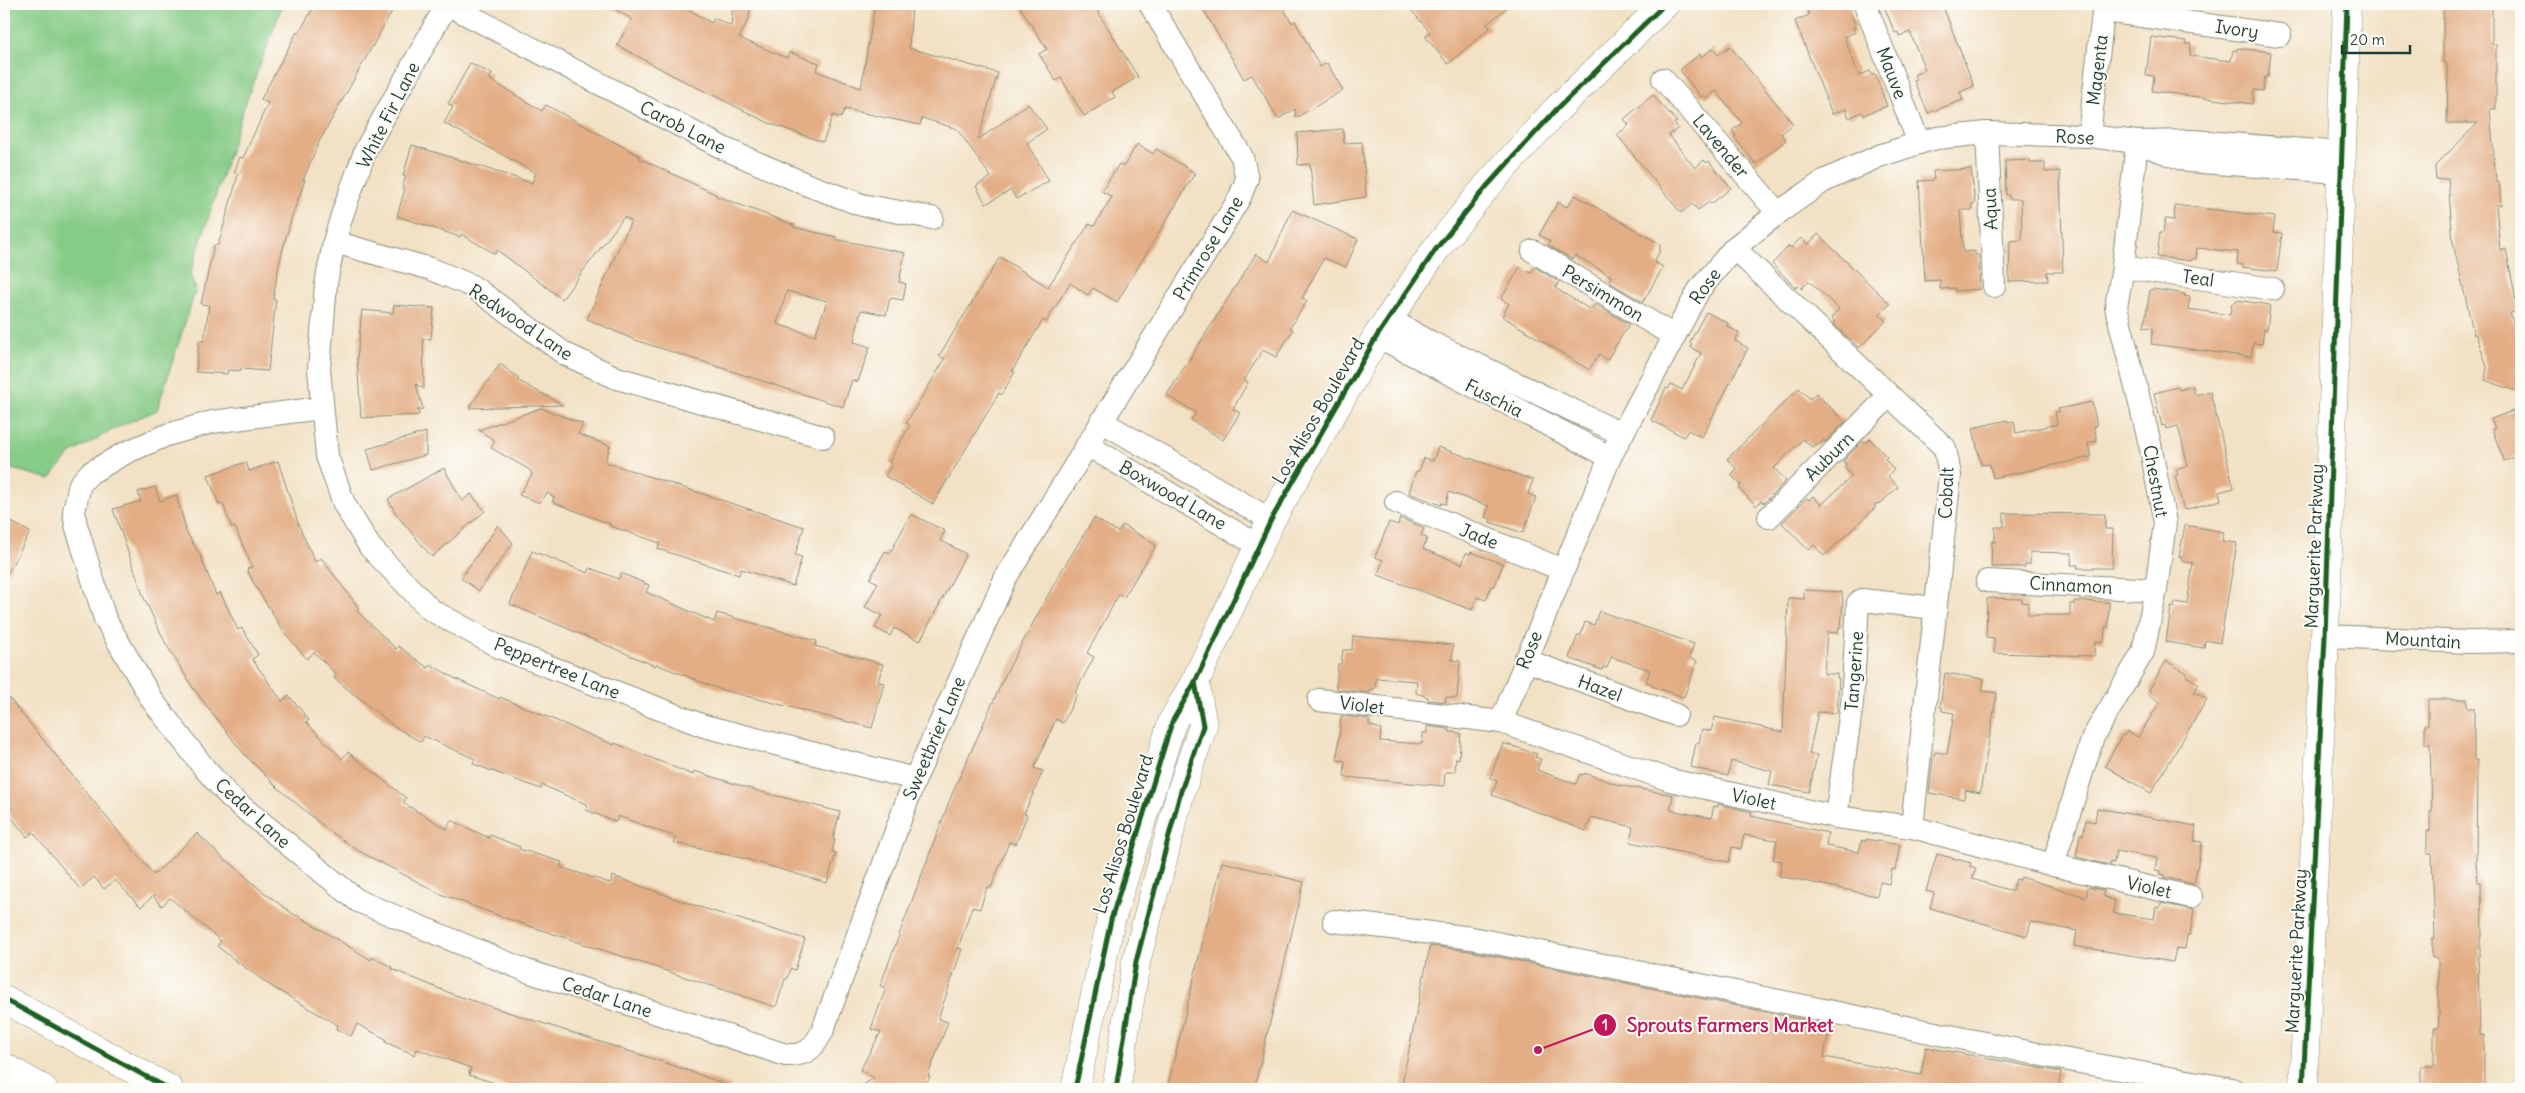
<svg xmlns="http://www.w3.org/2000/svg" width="2525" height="1093" viewBox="0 0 2525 1093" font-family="Delius,sans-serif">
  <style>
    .green { fill: #86cb86; stroke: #52845d }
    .building { fill: #e3ae85; fill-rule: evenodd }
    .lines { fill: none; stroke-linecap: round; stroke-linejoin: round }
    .minor-casing { stroke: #888f7c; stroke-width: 24 }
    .major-casing { stroke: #888f7c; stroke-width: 29 }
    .minor { stroke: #fff; stroke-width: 22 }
    .major { stroke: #fff; stroke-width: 28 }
    .cycleway-casing { stroke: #fdfcf7; stroke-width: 8 }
    .cycleway { stroke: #1b5e20; stroke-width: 5 }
    .labels { text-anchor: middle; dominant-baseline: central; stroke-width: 4; stroke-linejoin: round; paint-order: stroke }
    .street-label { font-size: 18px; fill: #1f3d34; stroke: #fdfcf7 }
    .leader { fill: none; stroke: #c2185b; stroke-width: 2 }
    .callout-dot { fill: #c2185b; stroke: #fdfcf7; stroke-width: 2 }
    .mark-label { font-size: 15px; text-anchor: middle; font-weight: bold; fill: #fff }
    .callout-label { font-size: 19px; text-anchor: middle; font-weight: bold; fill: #c2185b; stroke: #fdfcf7; stroke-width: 4; stroke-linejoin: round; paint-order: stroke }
  </style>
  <rect width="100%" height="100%" fill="#fdfcf7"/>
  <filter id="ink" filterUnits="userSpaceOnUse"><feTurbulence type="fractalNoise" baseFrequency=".02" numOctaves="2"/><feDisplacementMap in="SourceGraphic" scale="10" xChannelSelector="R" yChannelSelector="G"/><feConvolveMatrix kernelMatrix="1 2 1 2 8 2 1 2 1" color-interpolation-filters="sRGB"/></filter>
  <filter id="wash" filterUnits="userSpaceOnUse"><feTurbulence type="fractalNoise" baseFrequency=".0096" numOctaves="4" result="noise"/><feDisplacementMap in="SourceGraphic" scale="20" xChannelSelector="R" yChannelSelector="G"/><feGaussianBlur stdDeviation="1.12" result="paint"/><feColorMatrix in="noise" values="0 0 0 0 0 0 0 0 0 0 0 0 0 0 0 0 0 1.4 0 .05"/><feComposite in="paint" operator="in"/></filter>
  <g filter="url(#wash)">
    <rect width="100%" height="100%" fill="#f2e1c4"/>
    <path class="green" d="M4,4H283L244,107L190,275L196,289L157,410L118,427L70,454L50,479L4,467Z"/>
    <g id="blocks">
      <g class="building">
        <path d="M315,4H396L319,142L303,180H305L291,219L280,260L273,299H276L268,371L240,369V371L228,370L227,374L196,372L199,340L204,341L209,305L201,304L203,295L214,245H218L235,186L238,174L234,173L240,157L243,158L268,103L261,99L297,32L299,33Z"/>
        <path d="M605,4H679L712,23L714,18L731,26L733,4H750L749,18L739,38L787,58L789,52L819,63L816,71L861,88L875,4H912L909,48L998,73L978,140L1028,104L1047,129L1027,143L1049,181L1016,199L1011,190L986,204L976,186L991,177L957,129L922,118L920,125L845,109L841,118L833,115L823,142L769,123L672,75L617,45L632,19Z"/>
        <path d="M1018,4H1093L1138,77L1112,92L1115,97L1084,116L1061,78L1056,81L1039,54L1047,49Z"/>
        <path d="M1200,4H1281L1292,23L1295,21L1320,67L1327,63L1343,90L1296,118L1295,109L1278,119L1252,75L1244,79Z"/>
        <path d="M1406,4H1511L1487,24L1490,28L1448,64L1425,36L1430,32Z"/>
        <path d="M1817,4H1847L1856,26L1853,27L1855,32L1844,37L1859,76L1870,71L1872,75L1875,74L1887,106L1864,115L1862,112L1849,118L1846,109L1832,114L1795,21L1809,15L1807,8Z"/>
        <path d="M1883,4H1942L1974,86L1960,92L1963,100L1928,113L1914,81L1917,80L1914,75L1925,70L1910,32L1899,36L1898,32L1895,33Z"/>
        <path d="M2448,4H2492V44H2496V109H2490L2496,182H2499L2501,205H2496L2500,250L2506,249L2518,311L2510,313L2521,345V393L2485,380L2487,367L2476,334L2474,335L2453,243L2448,179L2436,180L2435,166L2478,123H2447L2448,73L2446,63H2443V11Z"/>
        <path d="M2151,37L2186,41L2185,44H2191L2190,56L2231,61L2233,50L2237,51V48L2271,52L2268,77H2265L2263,91L2254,90L2252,104L2152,91L2154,76L2146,75Z"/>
        <path d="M1730,46L1793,124L1781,134L1786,140L1756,164L1734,137L1736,136L1732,131L1742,123L1716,91L1706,98L1703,95L1701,97L1680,70L1700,54L1701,57L1713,48L1718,55Z"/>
        <path d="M470,63L492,74L489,79L542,111L546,105L640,156L639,158L717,195L716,196L794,225L793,227L836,237L835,239L905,253L899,282L906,284L903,300L890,298L886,315L861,310L854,342L870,347L858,382L852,380L843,407L635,340L587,319L631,221L624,217L562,299L497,250L495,254L461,234L460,237L397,216L405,189L402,188L406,177L403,176L412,145L532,183L536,173L444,123L453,107L448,104ZM787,291L827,301L815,336L777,324Z"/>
        <path d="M1653,95L1677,122L1674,123L1678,128L1669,135L1683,153L1695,168L1704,160L1707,163L1709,161L1731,188L1711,204L1709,202L1698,210L1692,204L1681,213L1617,135L1629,125L1624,119Z"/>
        <path d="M1343,129L1344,143L1362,142L1366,197L1314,205L1310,164L1298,165L1297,133Z"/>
        <path d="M1137,144L1153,154L1156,149L1195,173L1117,302L1093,288L1088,295L1070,283L1046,322L1043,320L1012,371L1015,372L1001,395L999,393L933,504L885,476L892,464L889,462L910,425L906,423L945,359L939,356L1000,257L1048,287L1089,224L1094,226L1112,197L1102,191L1119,164L1124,166Z"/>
        <path d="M2030,160V163H2045V172L2060,171L2063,272H2047L2048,281L2009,282L2010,241L2022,240L2021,199H2009V195H2006L2005,161Z"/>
        <path d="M1971,169L1975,204H1972V210H1960L1963,252L1975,251V255H1979L1980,289L1955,291V288L1940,289V280L1925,281L1919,181L1934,180L1933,171Z"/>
        <path d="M1575,195L1660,244V251L1654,262L1663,267L1643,302L1609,282L1611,276L1575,255L1572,259L1548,245L1550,241L1539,235L1558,202L1567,207Z"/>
        <path d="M2175,205L2275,217L2273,232L2282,233L2277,271L2242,267L2243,265L2237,264L2238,252L2197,248L2196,259H2191V261L2157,257L2160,233H2163L2165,219L2174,220Z"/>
        <path d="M1292,210L1358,239L1346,267L1324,258L1302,298L1307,301L1290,328L1293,330L1276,357L1263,350L1244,380L1248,382L1233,409L1240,413L1223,440L1191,420L1196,413L1167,395L1256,254L1269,262Z"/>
        <path d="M1818,234L1890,304L1879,315L1886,321L1859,348L1833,324L1835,322L1831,318L1839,309L1809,281L1801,289L1798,286L1796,288L1772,264L1789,246L1791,248L1801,238L1808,245Z"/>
        <path d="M1520,267L1531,273L1535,267L1559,282L1555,288L1591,310L1595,304L1629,324L1607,360L1599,354L1589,370L1502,316L1509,304L1501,299Z"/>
        <path d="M2153,289L2185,294L2184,296L2190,297L2188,309L2230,315L2232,303H2236V300L2270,305L2267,330L2264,329L2262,344L2253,343L2251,357L2151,344L2153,328L2144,327L2150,290Z"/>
        <path d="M394,305L434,308L431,339H423L424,389L416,384L423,409L418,410L419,415L361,418L357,359L362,310L393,313Z"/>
        <path d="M1706,312L1728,323L1727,326L1739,333L1735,341L1748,348L1702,437L1688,430L1684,437L1651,420L1666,388L1668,389L1671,384L1682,390L1693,369L1701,353L1690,347L1692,344L1690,342Z"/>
        <path d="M500,364L519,378L517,380L563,405L469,408Z"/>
        <path d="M2193,386L2195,395L2210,391L2234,488L2219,492L2221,500L2184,510L2175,476L2178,475L2176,470L2188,466L2178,426L2166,429L2165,425L2162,426L2154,393L2178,387L2179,390Z"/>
        <path d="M1799,388L1810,399L1816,393L1845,422L1825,442L1824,440L1818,445L1816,443L1812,447L1803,439L1774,468L1786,481L1764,503L1761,501L1756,506L1739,488L1741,485L1731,475L1737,469L1727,459Z"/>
        <path d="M2092,402L2097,426H2094L2097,441L2088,443L2091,457L1993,478L1990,464L1981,465L1973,428L2007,420L2008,422L2014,421L2016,433L2057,424L2055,412H2059L2058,409Z"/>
        <path d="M541,408L583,424L578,434L610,446L605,462L804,527L795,555L802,557L793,586L741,569L739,575L658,549L660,543L610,526V524L552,502L554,497L547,493L540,503L519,495L532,475L530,470L491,448L495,441L479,430Z"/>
        <path d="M2521,408V455L2504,461L2492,429L2495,428L2491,419Z"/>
        <path d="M426,432V455L373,470L367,449Z"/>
        <path d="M1870,439L1887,457L1885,459L1894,470L1888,476L1898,487L1881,503L1875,504V508L1824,556L1814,545L1808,550L1782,523L1807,498L1809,500L1813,496L1821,505L1852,476L1844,467L1846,464L1843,461L1863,441L1865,443Z"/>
        <path d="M1438,447L1533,480L1528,494L1536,497L1523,533L1490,522L1491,519L1485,517L1489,506L1449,492L1446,504L1442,503L1441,505L1409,493L1416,471H1419L1424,458L1433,461Z"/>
        <path d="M278,461L299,526L315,562L321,558L359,608L356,610L396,649L398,646L428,668L430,664L454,678L499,699L500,697L614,745L615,743L693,775L694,771L758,791L840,812L833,839L835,840L832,852L836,853L827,883L746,859L674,843L675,837L618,816L616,822L586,810L588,805L542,785L541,789L473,764L475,759L424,736L421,742L395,727L334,678L337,675L314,652L307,659L284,632L253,582L247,569L252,567L235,527L232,528L223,504L219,505L208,475L246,462L249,471Z"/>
        <path d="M444,468L462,501L471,494L485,511L432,557L396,514L388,499Z"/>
        <path d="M155,487L160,501L176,495L186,529L185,530L200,555L216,595L220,592L238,630L242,628L258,655L252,659L282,701L289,696L309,720L306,722L342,759L348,752L406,798L403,803L447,829L451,820L489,838L490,835L520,847L519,849L562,862L560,867L610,883L613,876L696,906L805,939L795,970L791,968L787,979H785L776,1007L505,918L441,894L357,850L327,829L278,788L244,754L193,688L166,644L144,598L113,509L141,501L138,492Z"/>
        <path d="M2004,513L2105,514V529H2113L2112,568H2077L2078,565H2071L2072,553L2030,552V564H2025V567H1991L1992,541L1995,542V527H2004Z"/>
        <path d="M911,514L945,531L940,540L966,554L920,641L894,628L890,636L875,628L882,615L865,607L878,583L870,579L885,551L890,553Z"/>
        <path d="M4,518L30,532L4,580Z"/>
        <path d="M1094,518L1118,532L1123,525L1156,545L1124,597L1119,594L1087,653L1094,657L1075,693L1077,694L1063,723L1056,719L1034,768L1043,771L1024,814L1027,815L1016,844L1009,842L991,888L987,887L980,909L972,907L958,948L962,949L938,1019L948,1022L928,1076L930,1077L923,1089H857L874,1078L860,1070L881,1032L871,1029L886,988L880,986L952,794L1006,673L1059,575Z"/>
        <path d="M1400,518L1424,528L1421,536L1427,538L1423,549L1462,564L1466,553L1470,554L1471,552L1503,564L1494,587L1491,586L1486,600L1477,597L1472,610L1378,575L1383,560L1375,557L1389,522L1398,525Z"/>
        <path d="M498,525L513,543L479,591L461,578Z"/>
        <path d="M2185,525L2224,532L2222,541L2237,543L2220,643L2205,640L2204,648L2166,642L2171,607L2174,608L2175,602L2187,604L2193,563L2181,561L2182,557H2179Z"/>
        <path d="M532,551L588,573L590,568L619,579L621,573L649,585L646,592L714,622L717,613L817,641L815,646L883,664L878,682L884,683L872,728L719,689L656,664L655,666L510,604Z"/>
        <path d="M1804,590L1842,592L1843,603L1841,627H1839L1838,633L1827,632L1824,674H1837V678L1839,679L1837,713L1818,712L1809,754L1817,755L1809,792L1769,785L1772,771L1731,761L1728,776L1691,767L1696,743H1699L1702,729L1711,731L1715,717L1783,732L1788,598L1804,599Z"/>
        <path d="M1991,598L2022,599V602L2028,603V615H2070V604H2074V601L2109,602L2108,627H2105L2104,642L2095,641L2094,656L1994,653V638L1986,637L1987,599Z"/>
        <path d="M1599,611L1694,644L1689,658L1697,661L1684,697L1651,686L1652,684L1646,682L1650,670L1611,657L1607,668L1603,667L1602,670L1569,658L1578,635H1581L1585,622L1594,625Z"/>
        <path d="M1353,636L1453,645L1452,660L1460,661L1457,698L1445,697L1446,702L1428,700V697L1416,693L1417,681L1376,678L1375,689H1370V693L1336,689L1338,664H1341L1343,650H1352Z"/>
        <path d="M2166,661L2188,674L2186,676L2199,684L2194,692L2207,699L2151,793L2105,766L2122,735L2124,736L2127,731L2138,737L2160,702L2149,695L2151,692L2149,690Z"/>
        <path d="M1945,673L1984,679L1982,691L1997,693L1980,793L1965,790L1964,799L1929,793L1933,758L1935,752L1947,754L1954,713L1942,711V707H1940Z"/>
        <path d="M4,692L154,875L197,833L226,861L227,860L262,891L296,916L297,915L371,960L372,957L392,967V969L452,994L675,1066L730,1086V1089H514L469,1075L471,1068L417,1049L415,1055L385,1042L386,1039L357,1024L351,1036L336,1029L338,1025L274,988L236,961L217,946L221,941L170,898L162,906L153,896L141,907L115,880L104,889L94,877L80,889L33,832L27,837L7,812L13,807L4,797Z"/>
        <path d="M2428,699H2467V708H2474V760H2477L2476,863L2478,882H2481L2482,936H2480V957H2478L2480,1035H2484V1089H2421V1066H2434V1028H2438L2439,1017L2438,958H2432V938H2435L2432,854H2427V831H2430V812H2432L2430,744H2425V725H2428Z"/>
        <path d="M1341,716L1369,719V725L1381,729L1380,741L1422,744L1423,733H1427V726L1449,729L1450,732L1461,733L1459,759L1456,758L1455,772H1445L1444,786L1344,777L1345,761L1337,760Z"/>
        <path d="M1503,743L1537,754L1535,757L1541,759L1537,770L1576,784L1580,774L1584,775L1585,773L1618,785L1673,795L1670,810L1711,818L1714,806L1718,807V804L1752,812L1751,816L1828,833L1826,846L1859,852L1862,840L1866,842V839L1900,845L1895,870L1892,869L1889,884L1880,882L1877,896L1779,876L1782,861L1773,860L1777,840L1744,835L1741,849L1732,847L1729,862L1630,842L1633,827L1591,817L1586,831L1492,795L1497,781L1490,778Z"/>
        <path d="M2097,808L2196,826L2194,841L2202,842L2194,884L2164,877L2165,875L2160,874L2161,871L2155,870L2157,858L2116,851L2114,863L2110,862V865L2076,857L2080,834L2083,835L2086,820L2095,822Z"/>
        <path d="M1937,854L1971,863L1970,866L1976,868L1972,879L2012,891L2016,879L2020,880L2021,877L2086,897L2088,887L2104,890L2103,896L2115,901L2113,913L2154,919L2156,907L2160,908L2161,903L2194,910L2190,935H2187L2185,949L2176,948L2173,962L2074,946L2077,931L2031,922L2027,936L1930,908L1934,893L1926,891Z"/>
        <path d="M1222,862L1304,882L1254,1089H1167Z"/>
        <path d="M1430,946L1470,951L1830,1025L1824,1057L1921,1075L1926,1047L2061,1072L2058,1089H1401Z"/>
      </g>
    </g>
  </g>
  <g filter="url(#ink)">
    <use href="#blocks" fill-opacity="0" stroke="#888f7c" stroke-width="1"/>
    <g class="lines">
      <defs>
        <g id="minor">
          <path d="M447,4L366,149L343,212L334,242L326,284L319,369L327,456L344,504L370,547L431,610L501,648L704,726L915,779"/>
          <path d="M447,4L725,149L808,185L862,205L932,218"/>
          <path d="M1865,4L1919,143"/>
          <path d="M2105,11L2280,35"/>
          <path d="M1663,79L1778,213"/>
          <path d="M1987,133L1994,286"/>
          <path d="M2089,136L2104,4"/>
          <path d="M2149,147L2188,161L2340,172"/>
          <path d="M334,242L431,269L472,286L565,354L617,378L823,437"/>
          <path d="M1734,248L1945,448L1950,475L1912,827"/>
          <path d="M1533,251L1674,336"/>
          <path d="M2123,267L2273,289"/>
          <path d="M1389,319L1430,342L1622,434"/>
          <path d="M1377,336L1610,457"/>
          <path d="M321,408L212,422L167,435L125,453L90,473L80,484L74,511L76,525L105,619L152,700L205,769L231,798L358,901L527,971L786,1055C806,1056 813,1049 822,1032L915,779L1005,579L1239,199L1247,179L1242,157L1150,4"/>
          <path d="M1101,421L1271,520"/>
          <path d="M1087,445L1259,546"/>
          <path d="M1396,502L1563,570"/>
          <path d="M1769,517L1889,396"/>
          <path d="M1987,581L2156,590"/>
          <path d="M2325,636L2470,642L2521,641"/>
          <path d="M1525,660L1676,715"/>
          <path d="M1319,700L1501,722L1670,780L1836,817L1912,827L2053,865L2191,897"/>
          <path d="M1501,722L1610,457L1699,290L1734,248L1778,213L1824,181L1879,156L1919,143L1937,138L1987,133L2089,136L2137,142L2194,141L2341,153"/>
          <path d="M1836,817L1852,703L1858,603L1862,600L1936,608"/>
          <path d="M2053,865L2093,737L2143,652L2156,590L2165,523L2150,444L2116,307L2123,267L2137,142"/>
          <path d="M1334,921L1472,938L2057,1058L2232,1089"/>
        </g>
        <g id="major">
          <path d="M4,999L169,1089"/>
          <path d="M4,1067L43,1089"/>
          <path d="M1075,1089L1111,920L1172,722L1195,682L1271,520L1377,336L1436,249L1487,186L1557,109L1665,4"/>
          <path d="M1116,1089L1136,962L1180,794L1203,726L1195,682"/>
          <path d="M2303,1089L2325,636L2347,4"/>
        </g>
      </defs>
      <use href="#minor" class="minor-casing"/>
      <use href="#major" class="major-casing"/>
      <use href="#minor" class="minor"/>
      <use href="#major" class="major"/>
      <defs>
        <g id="cycleway">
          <path d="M4,999L169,1089"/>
          <path d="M1075,1089L1111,920L1172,722L1195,682L1271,520L1377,336L1436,249L1487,186L1557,109L1665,4"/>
          <path d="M1116,1089L1136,962L1180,794L1203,726L1195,682"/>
          <path d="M2303,1089L2325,636L2347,4"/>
        </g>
      </defs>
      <use href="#cycleway" class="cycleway-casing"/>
      <use href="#cycleway" class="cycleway"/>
    </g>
  </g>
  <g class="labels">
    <g class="street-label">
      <text transform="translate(2237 29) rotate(8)">Ivory</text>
      <text transform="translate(2097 70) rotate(-83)">Magenta</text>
      <text transform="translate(1892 73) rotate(69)">Mauve</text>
      <text transform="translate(388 115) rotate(-63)">White Fir Lane</text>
      <text transform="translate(683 127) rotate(27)">Carob Lane</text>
      <text transform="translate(2075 137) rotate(3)">Rose</text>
      <text transform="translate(1721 146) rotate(50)">Lavender</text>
      <text transform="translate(1990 209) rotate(-93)">Aqua</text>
      <text transform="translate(1208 248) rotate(-59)">Primrose Lane</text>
      <text transform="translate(2198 278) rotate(8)">Teal</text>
      <text transform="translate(1705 286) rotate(-54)">Rose</text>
      <text transform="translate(1603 293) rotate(31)">Persimmon</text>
      <text transform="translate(521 322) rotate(34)">Redwood Lane</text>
      <text transform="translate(1494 398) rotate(27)">Fuschia</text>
      <text transform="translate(1318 411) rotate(-60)">Los Alisos Boulevard</text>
      <text transform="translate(1829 456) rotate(-45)">Auburn</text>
      <text transform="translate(2156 481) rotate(80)">Chestnut</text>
      <text transform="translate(1946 493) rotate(-88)">Cobalt</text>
      <text transform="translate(1173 495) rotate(30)">Boxwood Lane</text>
      <text transform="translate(1479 536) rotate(22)">Jade</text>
      <text transform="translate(2314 546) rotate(-88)">Marguerite Parkway</text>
      <text transform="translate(2071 585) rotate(3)">Cinnamon</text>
      <text transform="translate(2423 640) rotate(3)">Mountain</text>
      <text transform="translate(1529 650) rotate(-68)">Rose</text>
      <text transform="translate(557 668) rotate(22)">Peppertree Lane</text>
      <text transform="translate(1854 671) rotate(-86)">Tangerine</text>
      <text transform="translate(1600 688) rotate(20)">Hazel</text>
      <text transform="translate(1362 705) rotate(7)">Violet</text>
      <text transform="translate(934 738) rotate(-67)">Sweetbrier Lane</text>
      <text transform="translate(1754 799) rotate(12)">Violet</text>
      <text transform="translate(253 813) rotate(42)">Cedar Lane</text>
      <text transform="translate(1123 834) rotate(-73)">Los Alisos Boulevard</text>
      <text transform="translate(2149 887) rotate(13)">Violet</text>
      <text transform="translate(2296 951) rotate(-87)">Marguerite Parkway</text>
      <text transform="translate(607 997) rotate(18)">Cedar Lane</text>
    </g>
  </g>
  <path class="leader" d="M1538 1050L1605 1025"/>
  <g class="callout-dot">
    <circle cx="1538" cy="1050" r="5"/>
    <circle cx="1605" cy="1025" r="12"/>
  </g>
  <g class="mark-label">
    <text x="1605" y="1030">1</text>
  </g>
  <g class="callout-label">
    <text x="1730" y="1032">Sprouts Farmers Market</text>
  </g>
  <rect width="2525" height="1093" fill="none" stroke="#fdfcf7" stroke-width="20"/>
  <path d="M2342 45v8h68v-8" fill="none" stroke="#1f3d34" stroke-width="2.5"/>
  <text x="2350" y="45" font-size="15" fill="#1f3d34" stroke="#fdfcf7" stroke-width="4" paint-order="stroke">20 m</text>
</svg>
